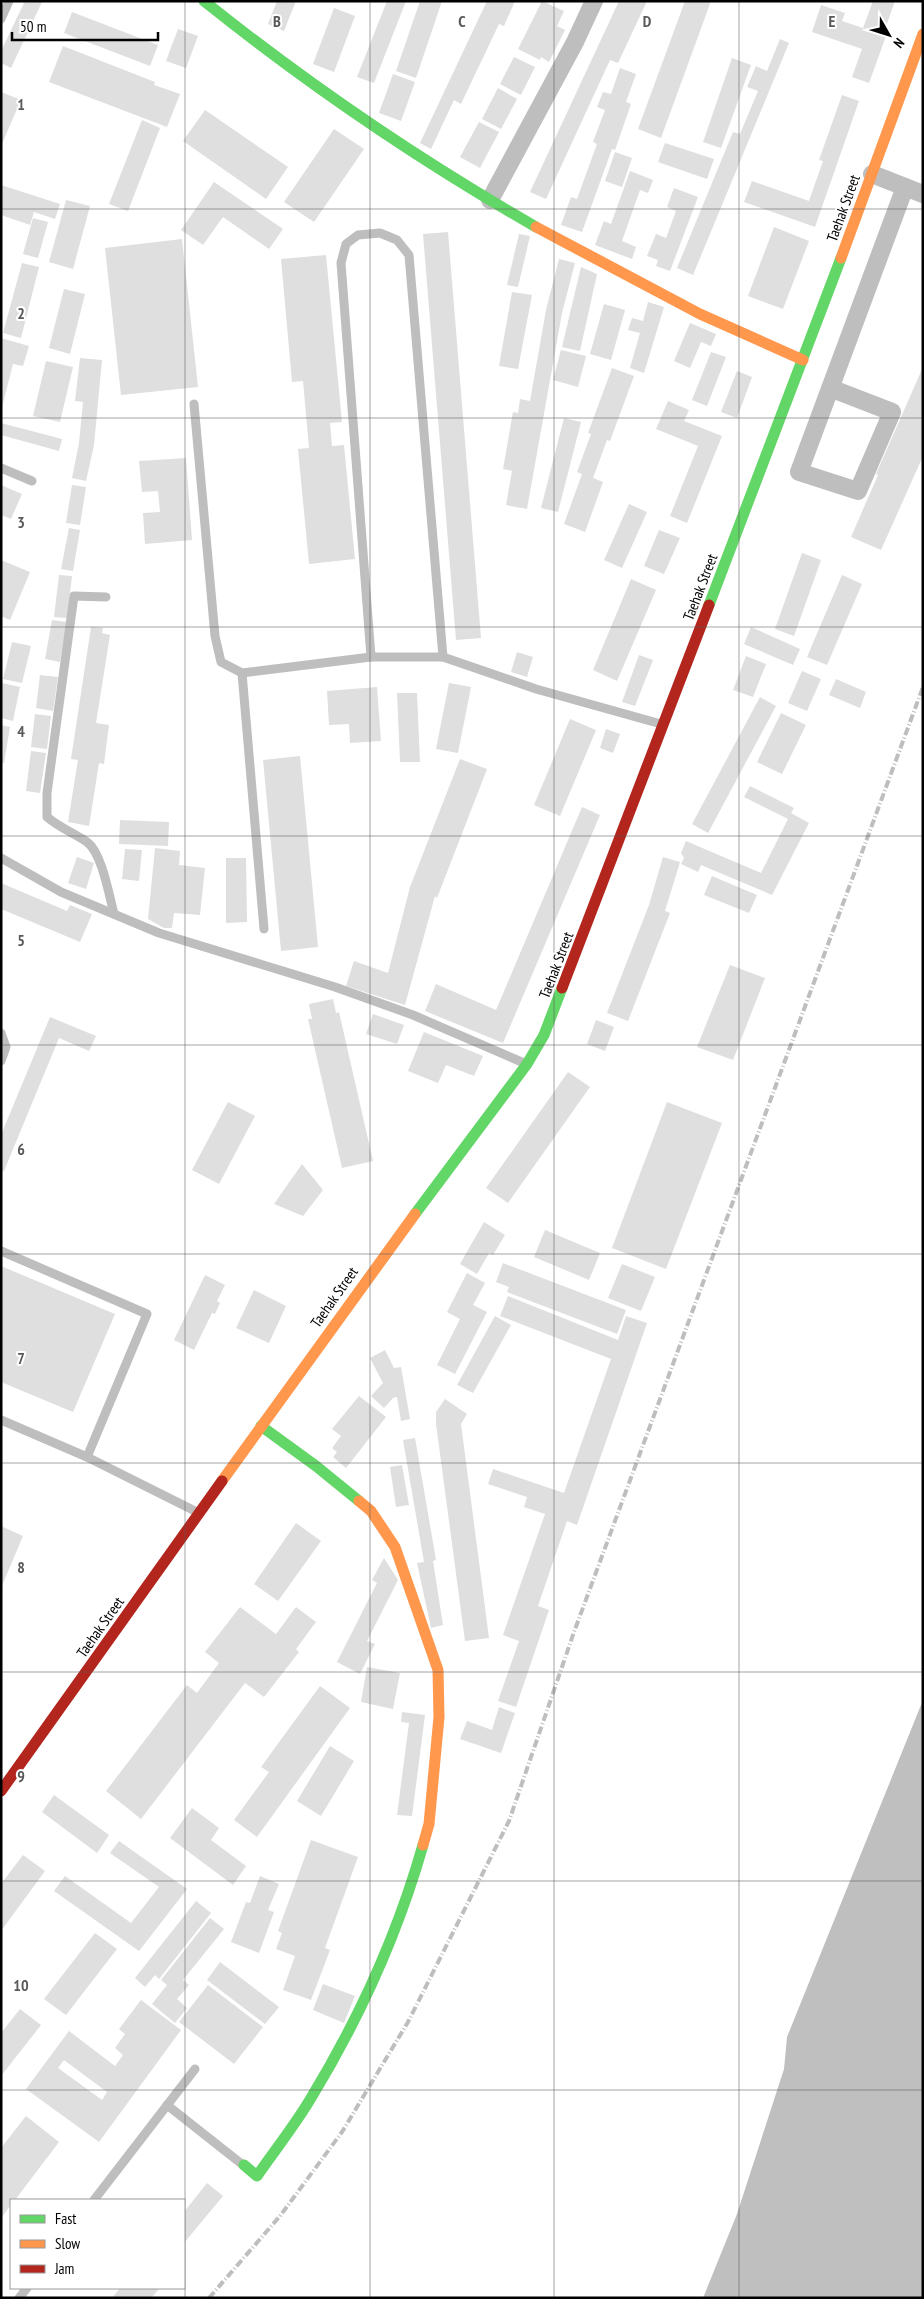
<svg xmlns="http://www.w3.org/2000/svg" width="924" height="2299" viewBox="0 0 924 2299" font-family="'PT Sans Narrow',sans-serif">
  <style>
    .water { fill: #bfbfbf }
    .building { fill: #dfdfdf; fill-rule: evenodd }
    .lines { fill: none; stroke-linecap: round; stroke-linejoin: round }
    .lane { stroke: #bebebe; stroke-width: 9 }
    .street { stroke: #bebebe; stroke-width: 18 }
    .fast { stroke: #63d668; stroke-width: 11 }
    .slow { stroke: #ff974d; stroke-width: 11 }
    .jam { stroke: #b3261e; stroke-width: 11 }
    .rail { stroke: #bebebe; stroke-width: 4; stroke-dasharray: 8 2.5 1 2.5; stroke-linecap: butt }
    .grid { fill: none; stroke: #595959; stroke-width: 1; stroke-opacity: 0.55 }
    .labels { text-anchor: middle; dominant-baseline: central; stroke-width: 4; stroke-linejoin: round; paint-order: stroke }
    .street-label { font-size: 15px; fill: #000; stroke: #fff }
    .grid-label { font-size: 16px; text-anchor: middle; font-weight: bold; fill: #595959; stroke: #fff; stroke-width: 4; stroke-linejoin: round; paint-order: stroke }
  </style>
  <rect width="100%" height="100%" fill="#fff"/>
  <path class="water" d="M923,1700V2298H703L737,2214L784,2069L787,2037Z"/>
  <g class="building">
    <path d="M25,1L42,2L11,68L1,63V51Z"/>
    <path d="M277,1H296L284,31L268,24Z"/>
    <path d="M387,1H406L374,83L357,77Z"/>
    <path d="M420,1H442L416,78L396,71Z"/>
    <path d="M487,1H515L504,26L499,24L461,104L454,100L431,149L420,143Z"/>
    <path d="M542,1L564,11L557,26L565,30L549,62L541,57L540,60L518,49Z"/>
    <path d="M619,1H647L618,63L610,60L546,199L530,192Z"/>
    <path d="M685,1H711L661,138L638,129Z"/>
    <path d="M873,1H895L883,35L886,36L869,83L852,77L862,49L812,32L821,5L845,13L842,21L863,28Z"/>
    <path d="M334,8L355,16L334,72L313,64Z"/>
    <path d="M72,12L158,45L150,66L64,33Z"/>
    <path d="M178,29L198,36L186,68L166,61Z"/>
    <path d="M780,39L789,43L693,275L677,268L733,132L740,134L758,91L747,87L756,66L767,71Z"/>
    <path d="M63,46L155,82L154,85L180,94L167,127L49,82Z"/>
    <path d="M514,57L535,67L521,95L500,84Z"/>
    <path d="M732,58L751,65L721,148L703,142Z"/>
    <path d="M620,68L636,74L626,102L631,104L615,150L612,149L582,232L561,225L571,197L577,199L597,144L593,142L605,110L597,107L603,92L611,94Z"/>
    <path d="M393,74L415,82L401,121L379,113Z"/>
    <path d="M498,88L517,99L501,129L482,119Z"/>
    <path d="M1,92L21,100L1,146Z"/>
    <path d="M842,95L859,101L815,227L744,202L752,181L809,201L823,161L819,160Z"/>
    <path d="M205,110L288,167L266,199L183,141Z"/>
    <path d="M142,120L160,128L128,211L109,204Z"/>
    <path d="M479,122L499,132L480,168L460,157Z"/>
    <path d="M334,129L364,149L314,222L284,202Z"/>
    <path d="M665,143L714,159L707,179L658,162Z"/>
    <path d="M615,152L632,158L622,187L605,181Z"/>
    <path d="M630,171L653,180L648,193L640,190L622,241L636,247L632,259L595,245L604,221L611,224Z"/>
    <path d="M214,182L283,229L269,249L223,217L203,245L181,230Z"/>
    <path d="M1,185L60,204L55,219L34,212L30,225L1,215Z"/>
    <path d="M674,188L698,197L670,271L656,266L658,260L647,256L656,234L666,238L676,211L667,207Z"/>
    <path d="M66,200L90,206L73,269L49,262Z"/>
    <path d="M33,218L48,222L38,258L23,254Z"/>
    <path d="M774,227L809,241L783,309L748,296Z"/>
    <path d="M448,232L481,638L456,640L423,234Z"/>
    <path d="M519,234L530,236L518,287L507,285Z"/>
    <path d="M182,239L198,387L121,395L105,248Z"/>
    <path d="M326,255L342,422L330,423L332,446L344,445L355,559L309,564L298,449L309,448L303,381L292,382L281,259Z"/>
    <path d="M559,259L575,263L562,313L527,509L506,505L512,471L503,469L513,412L518,413L520,399L530,401L546,310Z"/>
    <path d="M22,263L39,267L21,338L3,333Z"/>
    <path d="M581,267L597,274L580,351L562,347Z"/>
    <path d="M64,289L85,294L70,354L49,348Z"/>
    <path d="M512,292L532,295L518,369L499,366Z"/>
    <path d="M648,302L664,307L644,373L630,368L640,333L628,330L632,318L643,321Z"/>
    <path d="M604,304L625,310L611,360L590,354Z"/>
    <path d="M690,323L716,334L711,346L701,342L690,368L674,361Z"/>
    <path d="M1,338L29,346L23,366L13,364L2,407Z"/>
    <path d="M561,350L586,356L578,387L553,380Z"/>
    <path d="M711,352L726,357L707,406L692,400Z"/>
    <path d="M80,358L102,360L94,445L86,481L72,478L79,443L83,402L75,401Z"/>
    <path d="M46,361L73,367L60,422L33,416Z"/>
    <path d="M923,367V456L881,550L851,537L878,475L876,474Z"/>
    <path d="M612,368L634,376L610,441L607,440L593,478L603,482L585,532L564,524L582,474L577,472L591,434L588,433Z"/>
    <path d="M737,371L752,377L737,418L721,412Z"/>
    <path d="M668,401L689,410L684,421L722,436L687,523L670,516L698,446L656,429Z"/>
    <path d="M564,418L581,422L558,512L541,508Z"/>
    <path d="M1,423L62,439L59,451L1,435Z"/>
    <path d="M186,458L192,540L145,544L143,513L160,512L158,491L142,492L139,461Z"/>
    <path d="M1,485L22,494L11,519L1,515Z"/>
    <path d="M72,485L86,487L80,525L66,523Z"/>
    <path d="M629,504L647,512L622,568L604,560Z"/>
    <path d="M69,528L80,530L73,571L61,569Z"/>
    <path d="M659,530L680,538L664,574L644,566Z"/>
    <path d="M802,553L821,560L794,636L775,629Z"/>
    <path d="M1,560L30,572L10,620L1,616Z"/>
    <path d="M59,575L72,576L67,618L54,617Z"/>
    <path d="M842,575L862,584L827,665L807,657Z"/>
    <path d="M631,579L656,590L617,681L593,670Z"/>
    <path d="M52,620L67,622L60,662L45,659Z"/>
    <path d="M91,627L103,628L102,633L110,635L96,723L109,725L104,764L99,763L89,826L68,822L78,760L71,759Z"/>
    <path d="M751,627L800,649L793,665L744,644Z"/>
    <path d="M12,642L31,646L22,683L3,679Z"/>
    <path d="M517,652L533,657L527,677L511,672Z"/>
    <path d="M639,655L653,660L635,706L622,702Z"/>
    <path d="M746,656L766,664L753,697L733,690Z"/>
    <path d="M802,671L821,679L807,711L788,703Z"/>
    <path d="M40,675L58,677L53,711L36,708Z"/>
    <path d="M836,679L866,692L860,708L829,695Z"/>
    <path d="M2,683L20,687L13,721L1,718Z"/>
    <path d="M449,683L471,687L458,753L436,749Z"/>
    <path d="M377,687L381,741L350,743L349,724L329,725L327,691Z"/>
    <path d="M397,693H417L420,762H400Z"/>
    <path d="M760,697L776,706L708,833L692,824Z"/>
    <path d="M781,713L806,725L782,774L757,762Z"/>
    <path d="M35,714L51,716L47,749L31,747Z"/>
    <path d="M570,719L596,730L560,816L534,805Z"/>
    <path d="M1,725L10,727L4,763H1Z"/>
    <path d="M606,729L620,734L613,753L600,748Z"/>
    <path d="M31,751L46,753L40,793L26,791Z"/>
    <path d="M300,756L318,947L281,951L263,760Z"/>
    <path d="M460,759L487,769L437,898L435,896L405,1005L346,986L354,961L388,973L410,887Z"/>
    <path d="M750,786L794,808L791,813L809,823L772,895L701,865L698,872L681,864L684,858L681,853L686,841L761,873L788,819L744,797Z"/>
    <path d="M582,807L600,815L503,1043L425,1011L436,984L496,1010Z"/>
    <path d="M120,820L169,822L168,846L119,844Z"/>
    <path d="M155,848L180,851L179,865L205,868L200,915L174,913L172,928H164L148,919Z"/>
    <path d="M125,849L142,850L139,881L122,879Z"/>
    <path d="M77,857L94,863L86,889L68,883Z"/>
    <path d="M663,857L680,862L665,911L670,913L628,1021L607,1013L649,905Z"/>
    <path d="M226,858H246L247,922L226,923Z"/>
    <path d="M712,876L757,895L749,913L704,895Z"/>
    <path d="M1,883L67,911L70,905L92,914L80,942L1,909Z"/>
    <path d="M730,965L765,978L733,1060L697,1047Z"/>
    <path d="M333,999L336,1013L339,1012L373,1161L342,1168L308,1019H312L309,1004Z"/>
    <path d="M373,1014L404,1025L397,1044L366,1034Z"/>
    <path d="M50,1017L96,1036L89,1051L59,1038L4,1171L1,1170V1135Z"/>
    <path d="M596,1020L614,1027L605,1051L587,1044Z"/>
    <path d="M424,1032L483,1056L474,1076L446,1065L438,1083L408,1071Z"/>
    <path d="M568,1072L590,1087L508,1203L486,1188Z"/>
    <path d="M228,1102L255,1116L219,1184L192,1170Z"/>
    <path d="M667,1102L722,1123L666,1269L612,1248Z"/>
    <path d="M302,1164L323,1190L303,1216L274,1204Z"/>
    <path d="M484,1222L505,1235L493,1255L489,1253L477,1274L460,1264Z"/>
    <path d="M545,1230L600,1253L589,1280L534,1257Z"/>
    <path d="M503,1263L626,1310L617,1334L507,1292L509,1287L496,1282Z"/>
    <path d="M622,1264L655,1277L641,1311L608,1298Z"/>
    <path d="M1,1266L115,1314L73,1412L1,1382Z"/>
    <path d="M467,1273L485,1283L473,1305L487,1312L455,1374L437,1365L460,1319L447,1312Z"/>
    <path d="M205,1275L225,1285L217,1301L220,1303L215,1314L212,1313L194,1350L174,1340Z"/>
    <path d="M254,1290L286,1306L269,1343L236,1328Z"/>
    <path d="M508,1296L618,1340L626,1316L647,1323L577,1525L567,1521L538,1606L549,1610L516,1707L498,1701L519,1641L503,1635L545,1514L524,1507L527,1497L488,1484L493,1469L564,1493L611,1359L500,1316Z"/>
    <path d="M495,1316L511,1325L473,1393L457,1385Z"/>
    <path d="M385,1350L394,1368L401,1367L410,1419L401,1421L397,1397L393,1398L384,1408L371,1396L383,1383L370,1358Z"/>
    <path d="M359,1396L386,1417L346,1468L333,1457L337,1452L332,1448L341,1436L332,1429Z"/>
    <path d="M445,1399L467,1414L461,1424L489,1638L465,1641L436,1424V1412Z"/>
    <path d="M415,1438L436,1560L433,1561L443,1625L431,1628L417,1563L424,1562L403,1440Z"/>
    <path d="M402,1465L409,1505L396,1507L390,1467Z"/>
    <path d="M296,1523L321,1541L278,1601L254,1584Z"/>
    <path d="M1,1526L23,1536L1,1588Z"/>
    <path d="M384,1558L398,1580L367,1641L375,1644L360,1674L337,1662L377,1583L372,1580Z"/>
    <path d="M240,1607L276,1634L296,1607L316,1622L296,1649L299,1652L264,1697L245,1683L141,1819L106,1791L187,1685L197,1693L219,1663L205,1652Z"/>
    <path d="M367,1667L400,1673L393,1709L361,1702Z"/>
    <path d="M320,1686L350,1708L257,1837L234,1820L269,1772L261,1767Z"/>
    <path d="M499,1707L515,1713L501,1753L460,1739L467,1721L492,1730Z"/>
    <path d="M402,1712L425,1715L412,1816L397,1815L409,1723L401,1722Z"/>
    <path d="M330,1746L354,1761L321,1816L297,1801Z"/>
    <path d="M54,1795L109,1835L97,1853L42,1812Z"/>
    <path d="M192,1808L219,1828L211,1840L246,1866L233,1885L170,1838Z"/>
    <path d="M311,1840L358,1857L325,1948L330,1950L311,2000L283,1990L295,1956L276,1949L282,1933L278,1931Z"/>
    <path d="M119,1841L187,1889L139,1951L54,1891L65,1876L131,1923L159,1887L110,1853Z"/>
    <path d="M23,1855L45,1871L1,1931V1884Z"/>
    <path d="M260,1876L279,1884L268,1910L274,1912L259,1953L231,1942L246,1902L250,1903Z"/>
    <path d="M196,1901L211,1913L159,1979L155,1975L145,1987L135,1978Z"/>
    <path d="M210,1918L224,1929L183,1980L189,1985L177,1999L187,2008L175,2023L152,2004L167,1985L161,1980Z"/>
    <path d="M95,1933L117,1949L66,2015L44,1999Z"/>
    <path d="M220,1962L279,2007L265,2024L207,1980Z"/>
    <path d="M323,1984L355,1996L344,2023L313,2010Z"/>
    <path d="M208,1985L263,2027L234,2064L179,2022Z"/>
    <path d="M141,2000L181,2030L99,2142L26,2089L69,2031L115,2066L123,2055L115,2048L125,2034L119,2029ZM64,2060L107,2092L102,2100L58,2068Z"/>
    <path d="M20,2009L41,2025L1,2076V2033Z"/>
    <path d="M26,2116L59,2142L15,2200H11V2205L1,2218V2148Z"/>
    <path d="M207,2183L223,2196L184,2243V2212Z"/>
    <path d="M120,2288H160L151,2298H112Z"/>
  </g>
  <g class="lines">
    <g class="lane">
      <path d="M1,19L9,1"/>
      <path d="M194,404L215,636L221,662L242,673L371,657H443L536,689L661,724"/>
      <path d="M1,468L32,481"/>
      <path d="M106,597L74,596L47,793V817C60,828 74,833 87,842C102,853 109,895 114,914"/>
      <path d="M371,657L341,263L346,244L358,235L380,233L397,240L409,255L443,657"/>
      <path d="M242,673L264,929"/>
      <path d="M1,858L61,892L159,933L335,987L413,1015L524,1063"/>
      <path d="M1,1033L6,1047L1,1061"/>
      <path d="M1,1251L147,1314L87,1457"/>
      <path d="M1,1420L87,1457L197,1512"/>
      <path d="M167,2105L243,2165"/>
      <path d="M94,2200L195,2069"/>
      <path d="M19,2298L27,2288"/>
    </g>
    <g class="street">
      <path d="M872,174L923,194"/>
      <path d="M490,200L575,42L594,1"/>
      <path d="M830,388L892,412L858,491L799,472L905,187"/>
    </g>
    <g class="fast">
      <path d="M204,1C309,85 419,160 536,227"/>
      <path d="M709,605L841,258"/>
      <path d="M415,1214L527,1064L544,1035L562,988"/>
      <path d="M261,1426L316,1466L359,1501"/>
      <path d="M244,2165L257,2176C275,2150 295,2125 311,2098C359,2019 398,1933 423,1845"/>
    </g>
    <g class="slow">
      <path d="M536,227L700,314L803,360"/>
      <path d="M841,258L923,34"/>
      <path d="M222,1481L415,1214"/>
      <path d="M359,1501L371,1511L395,1547L438,1670L439,1717L429,1824L423,1845"/>
    </g>
    <g class="jam">
      <path d="M562,988L709,605"/>
      <path d="M1,1791L222,1481"/>
    </g>
    <path class="rail" d="M209,2298L280,2216L342,2132L408,2022L509,1821L574,1632L923,687"/>
  </g>
  <path class="grid" d="M185,1V2298M370,1V2298M554,1V2298M739,1V2298M1,209H923M1,418H923M1,627H923M1,836H923M1,1045H923M1,1254H923M1,1463H923M1,1672H923M1,1881H923M1,2090H923"/>
  <g class="labels">
    <g class="street-label">
      <text transform="translate(843 208) rotate(-70)">Taehak Street</text>
      <text transform="translate(700 587) rotate(-69)">Taehak Street</text>
      <text transform="translate(556 965) rotate(-69)">Taehak Street</text>
      <text transform="translate(334 1297) rotate(-55)">Taehak Street</text>
      <text transform="translate(100 1627) rotate(-55)">Taehak Street</text>
    </g>
  </g>
  <g class="grid-label">
    <text x="277" y="27">B</text>
    <text x="462" y="27">C</text>
    <text x="647" y="27">D</text>
    <text x="832" y="27">E</text>
    <text x="21" y="110">1</text>
    <text x="21" y="319">2</text>
    <text x="21" y="528">3</text>
    <text x="21" y="737">4</text>
    <text x="21" y="946">5</text>
    <text x="21" y="1155">6</text>
    <text x="21" y="1364">7</text>
    <text x="21" y="1573">8</text>
    <text x="21" y="1782">9</text>
    <text x="21" y="1991">10</text>
  </g>
  <rect width="924" height="2299" fill="none" stroke="#000000" stroke-width="5"/>
  <rect x="10" y="2199" width="175" height="90" fill="#ffffff" stroke="#999999"/>
  <rect x="20" y="2215" width="25" height="8" fill="#63d668" stroke="#999999"/>
  <text x="55" y="2224" font-size="15" fill="#000000">Fast</text>
  <rect x="20" y="2240" width="25" height="8" fill="#ff974d" stroke="#999999"/>
  <text x="55" y="2249" font-size="15" fill="#000000">Slow</text>
  <rect x="20" y="2265" width="25" height="8" fill="#b3261e" stroke="#999999"/>
  <text x="55" y="2274" font-size="15" fill="#000000">Jam</text>
  <g transform="translate(889 35) rotate(129)" stroke="#ffffff" stroke-width="4" paint-order="stroke">
  <path d="M0-4L9 19L0 12L-9 19Z" fill="#000000"/>
  <text y="-8" font-size="14" font-weight="bold" text-anchor="middle" fill="#000000">N</text>
  </g>
  <path d="M12 32v8h146v-8" fill="none" stroke="#000000" stroke-width="2.5"/>
  <text x="20" y="32" font-size="15" fill="#000000" stroke="#ffffff" stroke-width="4" paint-order="stroke">50 m</text>
</svg>
